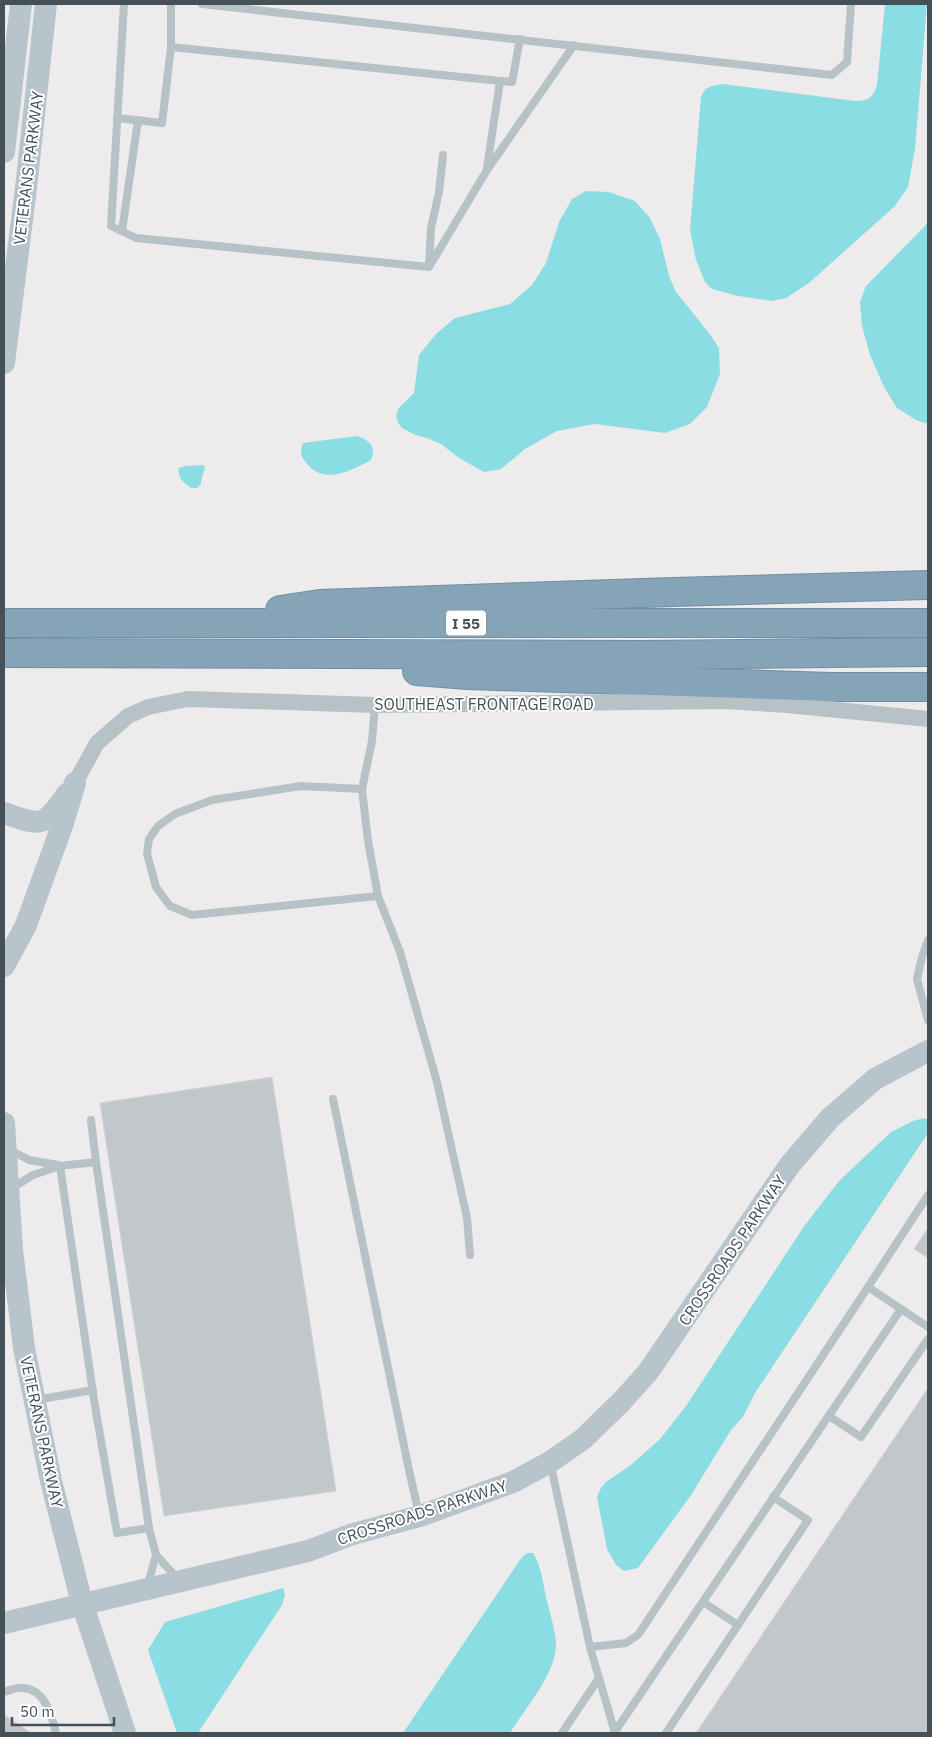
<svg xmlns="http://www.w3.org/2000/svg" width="932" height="1737" viewBox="0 0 932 1737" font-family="'IBM Plex Sans',sans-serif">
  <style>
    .water { fill: #8bdde4 }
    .building { fill: #c2c7cb; stroke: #d0d3d7 }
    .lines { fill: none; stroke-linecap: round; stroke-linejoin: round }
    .highway-casing { stroke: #718fa3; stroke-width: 30 }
    .lane { stroke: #b7c2c7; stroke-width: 8 }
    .street { stroke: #b7c2c7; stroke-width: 16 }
    .secondary { stroke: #b8c4cc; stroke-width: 22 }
    .highway { stroke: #86a4b8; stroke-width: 28 }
    .labels { text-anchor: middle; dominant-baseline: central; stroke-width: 4; stroke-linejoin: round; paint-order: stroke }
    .shield { fill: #fff; stroke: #7d8589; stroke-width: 1 }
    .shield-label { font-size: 15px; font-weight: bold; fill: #455157 }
    .street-label { font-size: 16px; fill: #455157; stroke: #fff }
  </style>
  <rect width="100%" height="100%" fill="#eeebec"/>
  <g class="water">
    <path d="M885,4H927L915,149L908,187L895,206L809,283L786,298L772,301L738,296L712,289L705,282L696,260L690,230L701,97C705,86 712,86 722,84L855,101C868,101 873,98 877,85Z"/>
    <path d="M586,191L609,192L635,201L650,218L660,239L669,276L676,292L709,333L719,348L720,374L707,407L690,424L665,433L595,424L557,431L525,449L501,469L484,472L459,458L441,444L427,438L415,435L402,428L398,423L396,416L398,409L414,393L419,355L436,334L455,318L510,304L532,285L546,263L559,222L572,199Z"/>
    <path d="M928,221V424L916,420L897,408L884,387L870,355L862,326L860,302L866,286L924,227Z"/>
    <path d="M357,436C369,440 377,446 371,460C349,472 322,486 305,461C300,455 300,450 303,443Z"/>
    <path d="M201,465L205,466C205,471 201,477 201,484L197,488H191C184,483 177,478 179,468L186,466Z"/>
    <path d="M924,1118L928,1119V1133L755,1393L743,1417L731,1430L691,1495L638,1568L624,1571L616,1565L607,1549L597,1497L601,1488L606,1482L631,1465L660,1439L686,1406L805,1225L839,1181L891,1132L913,1121Z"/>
    <path d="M527,1553H533C542,1567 543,1585 547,1601C550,1614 555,1629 556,1642C558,1671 525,1709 510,1733H403L522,1557Z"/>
    <path d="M283,1588L285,1595L282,1605L198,1733H177L148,1650L165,1622Z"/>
  </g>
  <g class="building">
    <path d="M272,1077L336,1491L164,1516L100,1103Z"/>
    <path d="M928,1228V1258L914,1249Z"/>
    <path d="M928,1388V1733H696Z"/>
    <path d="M4,1715L31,1733H4Z"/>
  </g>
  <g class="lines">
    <defs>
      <g id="highway">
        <path d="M280,610L320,604L673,592L928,585"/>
        <path d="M4,623H928"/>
        <path d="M4,653L641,655L928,652"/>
        <path d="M417,671L468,675L831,687H928"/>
      </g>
    </defs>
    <use href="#highway" class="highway-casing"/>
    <g class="lane">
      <path d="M124,4L111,226L136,238L429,267L487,170L574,45"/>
      <path d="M171,4V47L500,81L512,82L520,39"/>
      <path d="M202,4L832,75L847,62L851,4"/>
      <path d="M117,118L162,123L171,47"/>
      <path d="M487,168L500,81"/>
      <path d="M122,231L138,120"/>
      <path d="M429,265L431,228L439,192L443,155"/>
      <path d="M375,705L372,741L362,789L368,841L378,896L400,952L437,1082L467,1218L470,1255"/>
      <path d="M362,789L301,786L212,800L175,814L158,826L149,839L147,854L156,887L170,906L192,915L378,896"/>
      <path d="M928,940L922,957L917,979L928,1020"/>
      <path d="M333,1099L409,1470L419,1514"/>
      <path d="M10,1150L29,1160L58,1165"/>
      <path d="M96,1162L149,1528"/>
      <path d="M60,1166L94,1400L117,1533L149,1528L156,1555"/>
      <path d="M12,1188L33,1175L60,1166L96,1162L91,1120"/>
      <path d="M928,1195L868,1287L928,1327"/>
      <path d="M36,1400L93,1390"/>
      <path d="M829,1416L861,1437L928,1339"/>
      <path d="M551,1466L590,1647L615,1733"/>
      <path d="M148,1584L156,1555L178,1579"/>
      <path d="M703,1602L738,1625"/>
      <path d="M590,1647L626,1643L638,1635L868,1287"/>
      <path d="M4,1692C10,1690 18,1687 23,1688C45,1689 52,1716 56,1733"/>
      <path d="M562,1733L599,1678"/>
      <path d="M614,1733L901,1309"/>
      <path d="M666,1733L808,1520L773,1497"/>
    </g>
    <path class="street" d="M75,783L97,743L128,716L148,707L188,699L375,705L726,701L787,705L928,719"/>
    <g class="secondary">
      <path d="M4,152L21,4"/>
      <path d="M4,363L26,188L46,4"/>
      <path d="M4,813C41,826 44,828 67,794"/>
      <path d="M4,966L26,925L63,823L75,783"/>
      <path d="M4,1123L12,1249L24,1348L51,1481L82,1603L125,1733"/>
      <path d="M4,1623L308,1551L353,1534L420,1516L513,1482L550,1462L583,1439L622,1401L648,1372L789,1166L830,1118L875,1079L928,1051"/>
    </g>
    <use href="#highway" class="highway"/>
  </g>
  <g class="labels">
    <rect class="shield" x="446" y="610.5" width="40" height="25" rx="4"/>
    <g class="shield-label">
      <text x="466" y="623">I 55</text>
    </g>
    <g class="street-label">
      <text transform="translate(28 168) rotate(-83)">VETERANS PARKWAY</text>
      <text x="484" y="704">SOUTHEAST FRONTAGE ROAD</text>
      <text transform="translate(732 1250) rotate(-56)">CROSSROADS PARKWAY</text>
      <text transform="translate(42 1432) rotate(78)">VETERANS PARKWAY</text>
      <text transform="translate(422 1512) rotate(-18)">CROSSROADS PARKWAY</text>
    </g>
  </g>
  <rect width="932" height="1737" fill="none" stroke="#455157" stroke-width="10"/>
  <path d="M12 1717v8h102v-8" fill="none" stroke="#455157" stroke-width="2.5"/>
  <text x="20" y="1717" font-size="15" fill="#455157" stroke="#ffffff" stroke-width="4" paint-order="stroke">50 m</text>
</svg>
